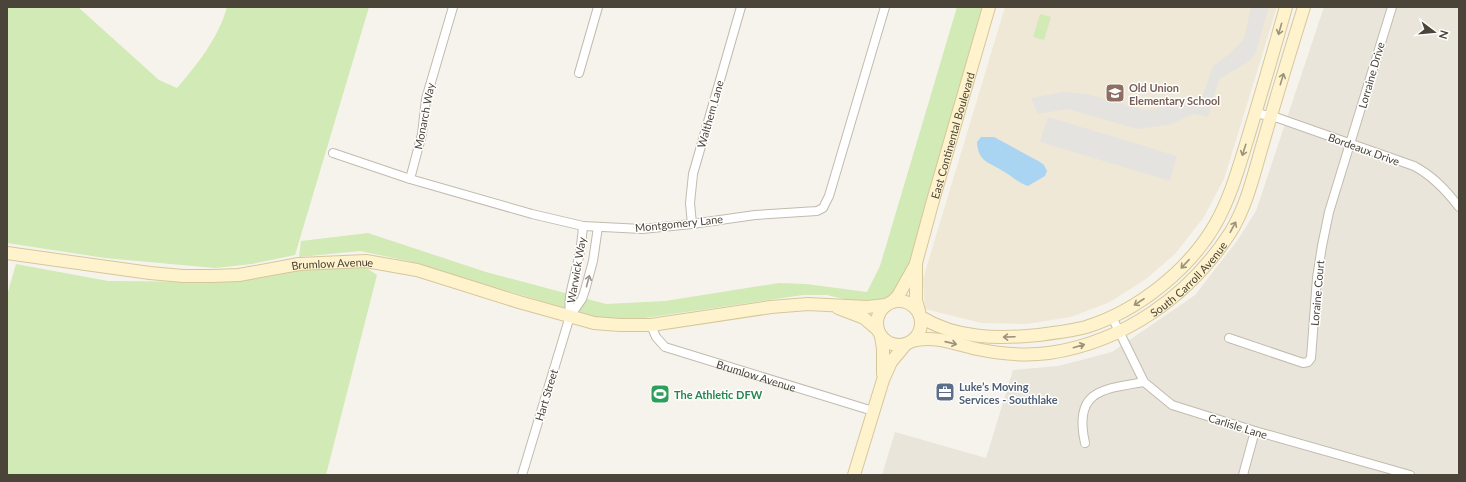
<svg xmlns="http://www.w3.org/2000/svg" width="1466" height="482" viewBox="0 0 1466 482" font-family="Lato,sans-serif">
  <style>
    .residential { fill: #eae5da }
    .education { fill: #efe8d6 }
    .green { fill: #d2eab5 }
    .parking { fill: #e5e3e0 }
    .water { fill: #a9d4f2 }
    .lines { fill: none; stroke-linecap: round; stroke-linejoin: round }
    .street-casing { stroke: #c2bbae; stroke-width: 10 }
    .secondary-casing { stroke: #d6c79b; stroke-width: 14 }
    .street { stroke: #fff; stroke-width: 8 }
    .secondary { stroke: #fff3cd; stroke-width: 12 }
    .oneway { stroke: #9c937c }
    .oneway2 { stroke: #9c9892 }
    .labels { text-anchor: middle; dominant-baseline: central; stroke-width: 3; stroke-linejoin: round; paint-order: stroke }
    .street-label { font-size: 11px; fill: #4b4439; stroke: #fff }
    .education-label { font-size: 11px; font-weight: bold; fill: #785e54; stroke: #fff; text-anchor: start }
    .service-label { font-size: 11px; font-weight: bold; fill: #4e5e75; stroke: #fff; text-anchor: start }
    .leisure-label { font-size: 11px; font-weight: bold; fill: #27864d; stroke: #fff; text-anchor: start }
  </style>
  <rect width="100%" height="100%" fill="#f6f3ec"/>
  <path class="residential" d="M1324,7H1459V475H882L895,432L986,458L1013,370L1058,366L1112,352L1195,295L1237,241L1256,211Z"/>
  <path class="education" d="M1005,7H1277L1224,179L1204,217L1175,254L1146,279L1110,302L1071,317L1026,324L981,323L925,309L923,279Z"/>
  <g class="green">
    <path d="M7,7H78L159,80L177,88C197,65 219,37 227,7H369L295,255L252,264L215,268L105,258L7,243Z"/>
    <path d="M957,7H985L906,275L896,292L885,301L865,304L827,295H803L631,320L598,318L408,261L360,251L299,257L301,241L368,233L486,272L606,304L665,301L779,283L806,284L867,292L880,266Z"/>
    <path d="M1040,14L1051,17L1044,40L1033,37Z"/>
    <path d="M16,264L108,281L233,282L321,266L365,267L377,275L326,475H7V295Z"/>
  </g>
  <g class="parking">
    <path d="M1251,7H1269L1255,55L1248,62L1219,79L1208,117L1193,114L1169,125L1137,129L1068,109L1038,114L1031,98L1065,92L1087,94L1145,110L1154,109L1183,100L1195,103L1201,100L1213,66L1232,52L1244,39Z"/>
    <path d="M1048,117L1177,156L1170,181L1040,142Z"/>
  </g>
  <path class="water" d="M981,137H994L1040,162L1044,165L1047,171L1045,176L1028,186C1018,183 1012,176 1003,171C989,162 978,162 977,142Z"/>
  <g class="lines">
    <defs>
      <g id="street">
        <path d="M579,73L598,7"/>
        <path d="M1256,113L1278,118L1414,166C1433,176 1446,190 1459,207"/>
        <path d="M333,153L410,179L532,214L583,226L642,229L692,224L755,215L817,211L823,208L829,196L885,7"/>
        <path d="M410,179L422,134L426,99L453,7"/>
        <path d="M692,224L690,203L693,174L741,7"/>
        <path d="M570,316C568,296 572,288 576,269C580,255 582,240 583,226"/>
        <path d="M1112,317L1144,382L1172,405L1255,431L1410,475"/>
        <path id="s1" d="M651,325L656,337L665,347L873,411"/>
        <path d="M1229,338L1303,363L1308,362L1311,358L1317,278L1322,246L1329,212L1392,7"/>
        <path d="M1085,443C1073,390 1103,389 1144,382"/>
        <path d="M522,475L570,316L582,299L585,290L593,261L598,227"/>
        <path d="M1243,475L1255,431"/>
      </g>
      <g id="secondary">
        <path id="s2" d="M7,253L150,273L183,276H212L239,275L299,264L366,261L417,270L519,302L594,323L620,325H651L771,307L808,304L867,307L886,305"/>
        <circle cx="899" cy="323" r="22"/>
        <path d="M892,302L898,296L916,264"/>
        <path d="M838,308L864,318L878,330"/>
        <path id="s3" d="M919,311L916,300V263L932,204L989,7"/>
        <path d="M921,317C956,339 999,339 1038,335C1054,333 1071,331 1086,327C1138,311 1190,269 1216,223C1230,198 1238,170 1246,144C1260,98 1273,53 1286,7"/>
        <path d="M881,336L883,349V374"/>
        <path id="s4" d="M912,341C934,335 956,344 977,349C1001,354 1025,356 1049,353C1124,342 1189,296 1230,233C1247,206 1254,173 1263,143C1276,98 1290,52 1304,7"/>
        <path d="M854,475L883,380L891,362L906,344"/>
      </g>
    </defs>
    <use href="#street" class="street-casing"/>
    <use href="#secondary" class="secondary-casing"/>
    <use href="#street" class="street"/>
    <use href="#secondary" class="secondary"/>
  </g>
  <defs><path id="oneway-shaft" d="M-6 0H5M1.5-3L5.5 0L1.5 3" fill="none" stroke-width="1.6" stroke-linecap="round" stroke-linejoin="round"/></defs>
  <g class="oneway">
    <use href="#oneway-shaft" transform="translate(1280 29) rotate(106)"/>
    <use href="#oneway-shaft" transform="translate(1282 79) rotate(-73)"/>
    <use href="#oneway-shaft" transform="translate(1244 150) rotate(108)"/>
    <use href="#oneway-shaft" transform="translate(1233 227) rotate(-62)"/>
    <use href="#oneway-shaft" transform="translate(1185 264) rotate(133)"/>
    <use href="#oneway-shaft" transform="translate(1139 302) rotate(147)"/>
    <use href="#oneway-shaft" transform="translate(1009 337) rotate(178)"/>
    <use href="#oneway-shaft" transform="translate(951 343) rotate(13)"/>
    <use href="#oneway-shaft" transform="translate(1079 346) rotate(-16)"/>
  </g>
  <use class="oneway2" href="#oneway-shaft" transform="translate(588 281) rotate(-75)"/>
  <defs>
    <symbol id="school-square" viewBox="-11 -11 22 22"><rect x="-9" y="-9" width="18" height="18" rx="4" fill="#8d6e63" stroke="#fff"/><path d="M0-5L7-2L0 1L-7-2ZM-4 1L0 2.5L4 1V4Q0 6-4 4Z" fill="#fff"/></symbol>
    <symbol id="office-square" viewBox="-11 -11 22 22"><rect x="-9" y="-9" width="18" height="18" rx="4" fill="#5c6f8a" stroke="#fff"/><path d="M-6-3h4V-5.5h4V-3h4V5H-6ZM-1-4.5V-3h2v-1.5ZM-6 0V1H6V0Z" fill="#fff"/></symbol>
    <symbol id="stadium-square" viewBox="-11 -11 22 22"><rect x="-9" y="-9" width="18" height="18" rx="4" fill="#2e9e5b" stroke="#fff"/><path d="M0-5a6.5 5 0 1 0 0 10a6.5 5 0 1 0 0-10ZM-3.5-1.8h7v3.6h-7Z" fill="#fff"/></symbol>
  </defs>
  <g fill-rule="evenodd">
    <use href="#school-square" x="1104" y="82" width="22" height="22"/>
    <use href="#office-square" x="934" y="381" width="22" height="22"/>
    <use href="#stadium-square" x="649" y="383" width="22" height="22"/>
  </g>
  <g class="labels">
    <g class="street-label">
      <text transform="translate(1371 75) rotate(-74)">Lorraine Drive</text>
      <text transform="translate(710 114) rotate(-74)">Walthem Lane</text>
      <text transform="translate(424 116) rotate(-79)">Monarch Way</text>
      <text stroke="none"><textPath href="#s3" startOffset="181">East Continental Boulevard</textPath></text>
      <text transform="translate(1364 149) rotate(20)">Bordeaux Drive</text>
      <text transform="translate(679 223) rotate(-6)">Montgomery Lane</text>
      <text stroke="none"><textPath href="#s2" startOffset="328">Brumlow Avenue</textPath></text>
      <text transform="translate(576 270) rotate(-80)">Warwick Way</text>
      <text stroke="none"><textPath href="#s4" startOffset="300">South Carroll Avenue</textPath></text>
      <text transform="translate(1317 293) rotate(-85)">Loraine Court</text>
      <text stroke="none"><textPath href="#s1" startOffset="122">Brumlow Avenue</textPath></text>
      <text transform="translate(546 395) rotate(-73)">Hart Street</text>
      <text transform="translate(1238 426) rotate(17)">Carlisle Lane</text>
    </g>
    <g class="education-label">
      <text x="1129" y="87">Old Union<tspan x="1129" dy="13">Elementary School</tspan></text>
    </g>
    <g class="service-label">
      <text x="959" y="386">Luke’s Moving<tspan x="959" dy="13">Services - Southlake</tspan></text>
    </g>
    <g class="leisure-label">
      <text x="674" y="394">The Athletic DFW</text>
    </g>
  </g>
  <rect width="1466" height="482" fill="none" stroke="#4b4439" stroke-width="16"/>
  <g transform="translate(1434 32) rotate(106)" stroke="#ffffff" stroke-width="3" paint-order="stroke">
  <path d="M0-3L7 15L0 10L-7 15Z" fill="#4b4439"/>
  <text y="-6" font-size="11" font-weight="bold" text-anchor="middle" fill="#4b4439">N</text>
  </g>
</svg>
